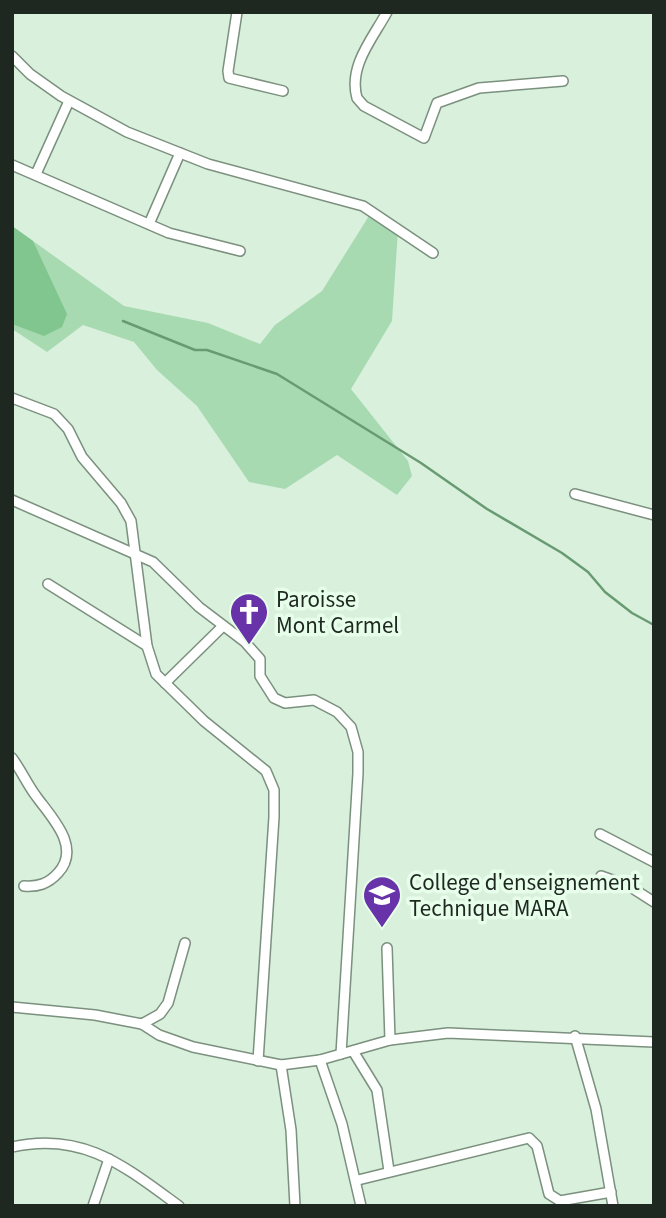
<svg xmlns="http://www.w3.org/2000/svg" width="666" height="1218" viewBox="0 0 666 1218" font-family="'Source Sans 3',sans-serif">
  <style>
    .green { fill: #a8dab1 }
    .forest { fill: #81c58f }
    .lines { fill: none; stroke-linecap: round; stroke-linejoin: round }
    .stream { stroke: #689b72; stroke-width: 2.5 }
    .minor-casing { stroke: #7b907e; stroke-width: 12 }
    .minor { stroke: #fff; stroke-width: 9 }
    .labels { text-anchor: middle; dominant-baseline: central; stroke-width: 7; stroke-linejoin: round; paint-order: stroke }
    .poi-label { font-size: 23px; fill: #1f2820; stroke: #e6feea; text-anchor: start }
  </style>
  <rect width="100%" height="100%" fill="#d9f0dc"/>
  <path class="green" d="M372,211L398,230L392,321L351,389L408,461L412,476L397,495L337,455L285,489L249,482L197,406L157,370L134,342L83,325L47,352L12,329V226L124,306L208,323L260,344L275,325L322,291Z"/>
  <path class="forest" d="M12,226L33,241L67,314L62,327L44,336L12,324Z"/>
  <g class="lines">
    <path class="stream" d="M123,321L195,350H207L277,374L421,463L487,509L562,553L588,572L605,592L632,613L654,625"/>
    <defs>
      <g id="minor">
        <path d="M237,12L228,71L229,78L283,91"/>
        <path d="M387,12C373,38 348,66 357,98L364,106L424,138L437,103L479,88L563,81"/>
        <path d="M12,56L30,74L61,96L127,132L208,164L363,206L433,253"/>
        <path d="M12,165L169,233L240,251"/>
        <path d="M36,174L69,101"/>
        <path d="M149,224L180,153"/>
        <path d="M12,398L54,414L68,429L82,457L121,503L131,521L147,646L156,674L204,721L266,771L274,790V817L258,1061"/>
        <path d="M575,494L654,515"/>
        <path d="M12,500L153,562L199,607L245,642L260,659V676L274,698L285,703L314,700L337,712L351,727L358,752V773L341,1054"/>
        <path d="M48,584L147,646"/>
        <path d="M165,683L223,626"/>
        <path d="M12,758C21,770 27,784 36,796C51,817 82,847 58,873C48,884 38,887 24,886"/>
        <path d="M600,834L654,862"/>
        <path d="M601,876L629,886L654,902"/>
        <path d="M387,948L390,1040"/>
        <path d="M12,1007L95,1015L142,1024L160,1014L168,1003L185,943"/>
        <path d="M142,1024L159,1035L193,1047L281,1065L320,1060L390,1040L448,1033L654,1042"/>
        <path d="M575,1036L596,1109L613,1206"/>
        <path d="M353,1051L377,1090L389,1171"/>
        <path d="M320,1060L342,1124L361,1206"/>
        <path d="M281,1065L291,1130L295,1206"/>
        <path d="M12,1147C83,1131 124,1166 179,1206"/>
        <path d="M358,1180L529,1138L537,1146L549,1194L560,1201L611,1192"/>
        <path d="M93,1206L109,1159"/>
      </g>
    </defs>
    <use href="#minor" class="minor-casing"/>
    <use href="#minor" class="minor"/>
  </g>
  <defs>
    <symbol id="church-pin" viewBox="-11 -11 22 30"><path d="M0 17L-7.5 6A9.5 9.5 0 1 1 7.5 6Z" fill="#6832a9" stroke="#e6feea"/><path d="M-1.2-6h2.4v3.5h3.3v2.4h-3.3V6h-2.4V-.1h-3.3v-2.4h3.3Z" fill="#fff"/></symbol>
    <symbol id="school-pin" viewBox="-11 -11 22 30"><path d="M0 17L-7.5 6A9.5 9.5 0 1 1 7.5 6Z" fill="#6832a9" stroke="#e6feea"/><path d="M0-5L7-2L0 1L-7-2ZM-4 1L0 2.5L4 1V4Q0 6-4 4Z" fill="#fff"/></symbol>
  </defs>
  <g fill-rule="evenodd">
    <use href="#church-pin" x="227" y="590" width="44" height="60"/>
    <use href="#school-pin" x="360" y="873" width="44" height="60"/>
  </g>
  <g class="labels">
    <g class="poi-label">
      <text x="276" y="599">Paroisse<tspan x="276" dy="26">Mont Carmel</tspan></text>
      <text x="409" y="882">College d'enseignement<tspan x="409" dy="26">Technique MARA</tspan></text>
    </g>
  </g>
  <rect width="666" height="1218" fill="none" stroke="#1f2820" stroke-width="28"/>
</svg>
